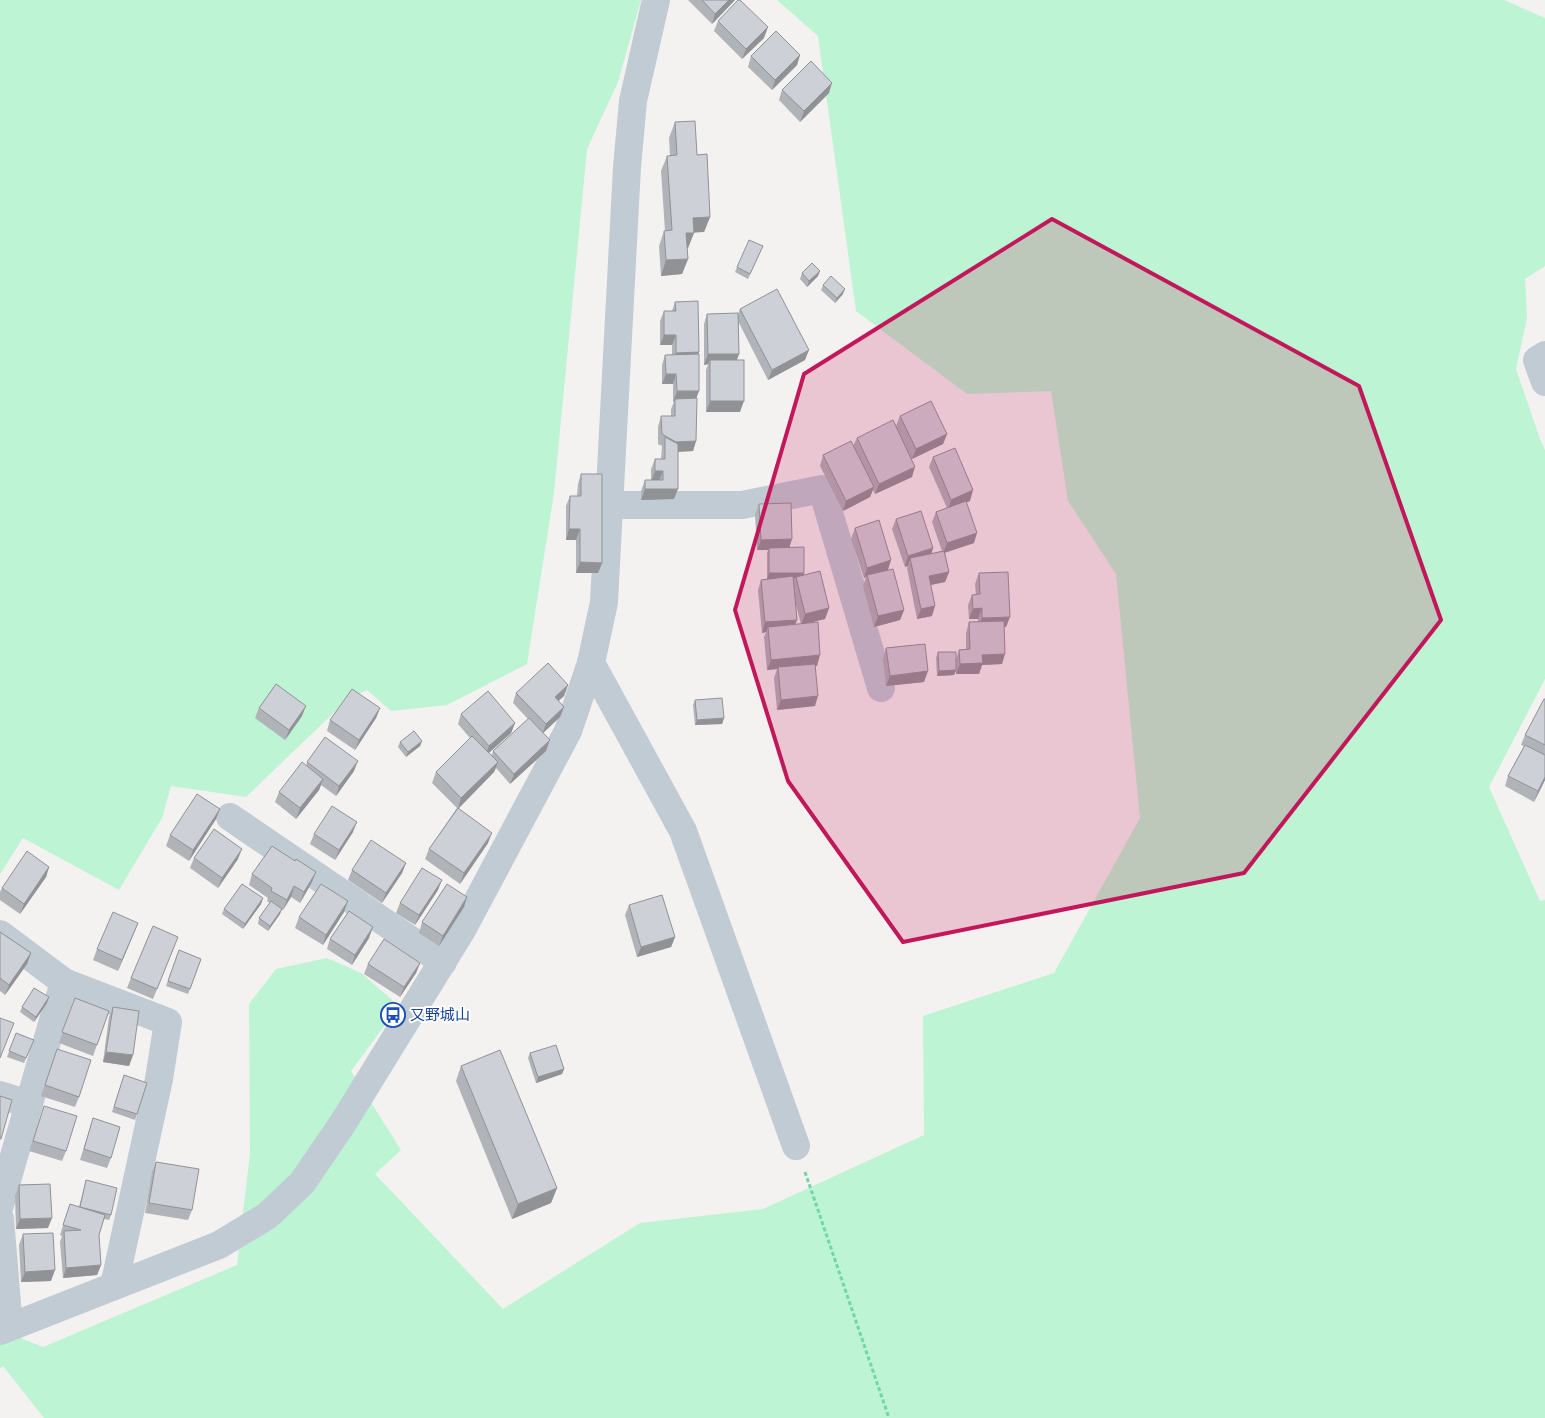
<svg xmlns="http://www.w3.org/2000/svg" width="1545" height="1418" viewBox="0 0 1545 1418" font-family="Figtree,'Noto Sans JP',sans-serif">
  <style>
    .green { fill: #bcf4d4 }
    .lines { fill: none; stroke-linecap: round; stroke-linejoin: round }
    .path { stroke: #71d6a8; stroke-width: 3; stroke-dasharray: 4 2.5; stroke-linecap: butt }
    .minor { stroke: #c1cbd4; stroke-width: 28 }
    .wall { fill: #b0b3b8; fill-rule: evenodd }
    .shaded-wall { fill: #909296 }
    .building { fill: #cdd0d6; stroke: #909296 }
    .marked { fill: #c2185b; fill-opacity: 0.2; stroke: #c2185b; stroke-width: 4; stroke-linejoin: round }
    .labels { text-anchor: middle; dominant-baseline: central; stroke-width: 4; stroke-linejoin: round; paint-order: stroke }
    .transit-label { font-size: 15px; fill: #164399; stroke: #fff; text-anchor: start }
  </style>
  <rect width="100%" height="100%" fill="#f4f1f1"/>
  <g class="green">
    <path d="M0,0H641L618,82L587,149L554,493L527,664L447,705L391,711L367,690L348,699L246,797L171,786L162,818L119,890L23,838L0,874Z"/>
    <path d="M777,0H1504L1545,18V266L1525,279L1527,318L1516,369L1540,439L1545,450V679L1489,787L1540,901L1545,900V1418H44L3,1366L0,1368V1330L43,1347L237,1265L250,1153L249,1004L276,969L327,958L361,973L399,1006L351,1071L401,1150L375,1174L503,1309L640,1223L763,1209L924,1135L923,1016L1054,973L1140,818L1116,574L1068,501L1051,391L967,394L856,311L818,36Z"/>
  </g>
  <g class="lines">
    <path class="path" d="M805,1172L889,1418"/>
    <g class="minor">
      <path d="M1545,355L1537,360L1545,382"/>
      <path d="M609,505H742L822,489L881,688"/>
      <path d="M591,663L683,831L796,1146"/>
      <path d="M230,817L443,962"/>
      <path d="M0,934L64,982L168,1022L159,1079L114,1286"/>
      <path d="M0,1095L29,1104"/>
      <path d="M0,1205L64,982"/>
      <path d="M0,1219L9,1327"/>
      <path d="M0,1331L219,1245L267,1216L302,1183L343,1123L462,930L568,731L591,663L604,602L627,167L633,101L656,0"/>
    </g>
  </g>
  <g class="wall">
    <path d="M688,0H735L712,24Z"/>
    <path d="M718,21L764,38L742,59L714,31Z"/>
    <path d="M800,55L797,65L772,90L748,67L751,56Z"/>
    <path d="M782,90L829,93L800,122L779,100Z"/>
    <path d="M675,122L697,155L710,217L704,232H694L688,248H687L688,259L682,274L661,276L659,246L664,231H665L661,171L667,156H670L669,138Z"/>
    <path d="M763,246L748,279L735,272L737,267Z"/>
    <path d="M802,273L818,276L807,287L800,279Z"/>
    <path d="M823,285L843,294L835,303L821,290Z"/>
    <path d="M675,302L699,352L696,398V441L693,451L678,452L674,499L641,500V491L645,480H651V469L655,459H661L662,446L658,444V427L661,416H671V409L674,402H673V384H662V365L665,355H672V345H660V321L664,311H672Z"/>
    <path d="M740,309L805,360L768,380L739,323V354L737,360L740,412H706V370L708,364L704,365V324L707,314H738Z"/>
    <path d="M900,416L947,434L943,444L912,459V477L875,494L873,490L870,497L843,511L820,466L823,455L853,446L857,438L896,426Z"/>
    <path d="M933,457L970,501L966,502L974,543L945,553L949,572L945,582L931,585L932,616L917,619L907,568L908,566L905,567L892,529L896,519L933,548L931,554L942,551L932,522L936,512L947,508L929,467Z"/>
    <path d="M581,474L602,563L598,573H576V540H566V506L570,496H577L578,484Z"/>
    <path d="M759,504L789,548L804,573V575L829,608L825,619L805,623L817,666H815V706L777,710L774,678L777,669L767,670L764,637L766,632L762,633L758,590L761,580L772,578L767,579V553L768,550H757L755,514ZM795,601L801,624H795L797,620Z"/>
    <path d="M855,528L888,570L904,610L900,620L874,627L863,586L866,577L864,578L851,539Z"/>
    <path d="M979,573L1006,627H1004L1002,664L982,665L979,674H956V671L954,675L937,676L936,658L938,652L956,660L959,650L966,649V633L969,622H978V619H969L968,605L972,595H976L975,584Z"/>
    <path d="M886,648L924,682L886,686L883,659Z"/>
    <path d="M568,685L564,696L558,701L564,707L560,717L543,733L546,751L510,784L496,768L494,772L458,809L488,843L460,884L425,859L429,849L457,808L432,783L436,772L470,738L458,724L461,714L515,723L511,733L489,753L492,755L493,751L528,719L513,703L516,693Z"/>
    <path d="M1545,699V780L1534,802L1505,786L1508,776L1524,746L1521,745L1525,735Z"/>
    <path d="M695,700L724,718L722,724L695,725L693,705Z"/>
    <path d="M259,708L302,716L285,740L255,718Z"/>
    <path d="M380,708L376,718L355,750L327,731L330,720Z"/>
    <path d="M422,741L420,746L406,757L398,747L400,742Z"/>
    <path d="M307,762L354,771L336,796L321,785L319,790L296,819L275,802L279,792L306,766Z"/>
    <path d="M216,819L189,861L166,846L170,835Z"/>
    <path d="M353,832L335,860L310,844L314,834Z"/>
    <path d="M194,858L238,859L218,888L190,868Z"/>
    <path d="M406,863L402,873L382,903L348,880L352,870Z"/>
    <path d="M49,867L46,877L20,914L0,900V892L2,888Z"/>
    <path d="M252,874L312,882L300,903L291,897L283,910L281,909L280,914L268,931L258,924L259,918L270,903L267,901L268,898L249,885Z"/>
    <path d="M438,890L415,925L396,913L400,903Z"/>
    <path d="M467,897L464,907L439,946L419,933L422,922Z"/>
    <path d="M263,898L261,904L243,929L222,914L224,909Z"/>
    <path d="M629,905L675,937L671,947L637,957L625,915Z"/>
    <path d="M344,912L323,945L295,928L299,917Z"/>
    <path d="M138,923L118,971L93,960L97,949Z"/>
    <path d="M0,932L31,953L27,964L5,995L0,991Z"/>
    <path d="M369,938L352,965L327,949L330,939Z"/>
    <path d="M174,947L153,999L127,988L131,978Z"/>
    <path d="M179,950L201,959L188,994L166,986Z"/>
    <path d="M420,963L416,973L400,997L364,974L368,964Z"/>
    <path d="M75,998L109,1011L93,1056L59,1043Z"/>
    <path d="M47,1003L34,1022L20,1012L22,1007Z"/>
    <path d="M113,1007L133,1055L129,1066L103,1062L109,1017Z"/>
    <path d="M16,1033L34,1040L24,1063L7,1057Z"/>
    <path d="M57,1049L79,1097L75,1107L41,1096Z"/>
    <path d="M530,1053L564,1069L562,1074L536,1083L528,1058Z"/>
    <path d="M461,1066L557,1188L551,1203L512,1219L456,1081Z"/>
    <path d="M124,1075L147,1083L135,1120L112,1112Z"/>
    <path d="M44,1106L66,1151L62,1161L29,1151Z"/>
    <path d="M93,1118L111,1158L107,1168L80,1160Z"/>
    <path d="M156,1162L192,1210L188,1220L145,1213L152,1172Z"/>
    <path d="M86,1180L111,1215L109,1220L104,1219L99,1235L101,1265L97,1275L63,1278L60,1242L62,1236L60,1235L70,1204L79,1207Z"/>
    <path d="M19,1185L48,1228L16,1229L15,1196Z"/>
    <path d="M23,1234L51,1281L21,1282L19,1245Z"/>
  </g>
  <g class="shaded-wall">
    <path d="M729,0H735L712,24L715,14Z"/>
    <path d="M768,27L764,38L742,59L746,49Z"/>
    <path d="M800,55L797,65L772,90L775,80Z"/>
    <path d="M832,83L829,93L800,122L804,111Z"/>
    <path d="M710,217L704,232L687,233L693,218Z"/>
    <path d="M686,233H694L688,248L681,249Z"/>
    <path d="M688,259L682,274L661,276L666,260Z"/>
    <path d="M820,271L818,276L807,287L809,281Z"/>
    <path d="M845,289L843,294L835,303L837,298Z"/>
    <path d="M664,335H676L672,345H660Z"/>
    <path d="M809,350L805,360L768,380L772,370Z"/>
    <path d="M699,352L695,363H672L676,353Z"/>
    <path d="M708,354H739L735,364L710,360L708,364L704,365Z"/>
    <path d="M666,374H676L673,384H662Z"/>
    <path d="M677,391H699L695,402L675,399L673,402Z"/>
    <path d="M710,401H744L740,412H706Z"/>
    <path d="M947,434L943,444L912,459L916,449Z"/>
    <path d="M696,441L693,451L672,452L676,442Z"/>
    <path d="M915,467L912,477L875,494L879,484Z"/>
    <path d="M655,471H663L659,481H651Z"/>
    <path d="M874,487L870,497L843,511L846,501Z"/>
    <path d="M645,489H678L674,499L641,500Z"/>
    <path d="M973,490L970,501L948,510L951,500Z"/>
    <path d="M569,529H580L576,540H566Z"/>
    <path d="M977,533L974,543L943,553L947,543Z"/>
    <path d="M792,539L789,549L769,548L768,550H757L761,540Z"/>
    <path d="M933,548L930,558H910L908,566L905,567L908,556Z"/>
    <path d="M891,560L888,570L867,575L866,577L864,578L867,568Z"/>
    <path d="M580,562L602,563L598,573H576Z"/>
    <path d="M949,572L945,582L925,586L929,576Z"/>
    <path d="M769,573H804L803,578L767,579Z"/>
    <path d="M935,606L932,616L917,619L921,609Z"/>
    <path d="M829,608L825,619L801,625L805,614Z"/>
    <path d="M982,608L978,619H969L973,609Z"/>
    <path d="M904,610L900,620L874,627L878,616Z"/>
    <path d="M1010,617L1006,627L978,628L982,618Z"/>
    <path d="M797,620L793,630L768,627L766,632L762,633L765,622Z"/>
    <path d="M1005,654L1002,664L982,665L979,674H956L960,664L982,655Z"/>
    <path d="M820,655L817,666L778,669V667L777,669L767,670L771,660Z"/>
    <path d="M956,670L954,675L937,676L939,671Z"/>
    <path d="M928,671L924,682L886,686L890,676Z"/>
    <path d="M568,685L564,696L551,708L555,697Z"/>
    <path d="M818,696L815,706L777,710L781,700Z"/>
    <path d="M306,706L302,716L285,740L289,730Z"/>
    <path d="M564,707L560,717L542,734L546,724Z"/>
    <path d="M380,708L376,718L355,750L359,740Z"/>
    <path d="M724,718L722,724L695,725L697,720Z"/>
    <path d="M515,723L511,733L485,756L489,746Z"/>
    <path d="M550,740L546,751L510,784L514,774Z"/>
    <path d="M422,741L420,746L406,757L408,752Z"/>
    <path d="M358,761L354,771L336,796L339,786Z"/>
    <path d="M498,762L494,772L458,809L461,798Z"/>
    <path d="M1545,777V780L1534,802L1538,791Z"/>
    <path d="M323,779L319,790L296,819L300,808Z"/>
    <path d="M220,809L216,819L189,861L193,850Z"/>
    <path d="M357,822L353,832L335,860L339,850Z"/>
    <path d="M492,833L488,843L460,884L464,873Z"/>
    <path d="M242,849L238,859L218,888L222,878Z"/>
    <path d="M406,863L402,873L382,903L386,893Z"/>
    <path d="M49,867L46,877L20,914L24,904Z"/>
    <path d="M316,872L312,882L300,903L304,892Z"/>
    <path d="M442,880L438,890L415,925L419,915Z"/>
    <path d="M294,886L291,897L283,910L287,900Z"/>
    <path d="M467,897L464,907L439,946L443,936Z"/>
    <path d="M263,898L261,904L243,929L245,924Z"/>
    <path d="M348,901L344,912L323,945L326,935Z"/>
    <path d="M282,909L280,914L268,931L270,926Z"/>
    <path d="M138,923L134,933L118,971L122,960Z"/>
    <path d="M373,927L369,938L352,965L355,955Z"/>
    <path d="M675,937L671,947L637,957L641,947Z"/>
    <path d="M31,953L27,964L5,995L9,985Z"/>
    <path d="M420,963L416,973L400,997L404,987Z"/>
    <path d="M49,997L47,1003L34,1022L36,1017Z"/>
    <path d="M106,1052L133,1055L129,1066L103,1062Z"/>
    <path d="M564,1069L562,1074L536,1083L538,1077Z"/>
    <path d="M557,1188L551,1203L512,1219L518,1204Z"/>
    <path d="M52,1218L48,1228L16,1229L20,1219Z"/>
    <path d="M101,1265L97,1275L63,1278L66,1268Z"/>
    <path d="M55,1270L51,1281L21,1282L25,1272Z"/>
  </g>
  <g class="building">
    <path d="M702,0H729L715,14Z"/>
    <path d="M738,0H740L768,27L746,49L718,21Z"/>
    <path d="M776,31L800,55L775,80L751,56Z"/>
    <path d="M811,61L832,83L804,111L782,90Z"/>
    <path d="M695,121L697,155L707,154L710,217L693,218L694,233H686L688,259L666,260L664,231L672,230L667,156L677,155L675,122Z"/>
    <path d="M749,240L763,246L750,274L737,267Z"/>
    <path d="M812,263L820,271L809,281L802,273Z"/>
    <path d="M831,276L845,289L837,298L823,285Z"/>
    <path d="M777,289L809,350L772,370L740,309Z"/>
    <path d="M698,301L699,352L676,353V335H664V311H676L675,302Z"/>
    <path d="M738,313L739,354H708L707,314Z"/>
    <path d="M699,354V391H677L676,374H666L665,355Z"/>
    <rect x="710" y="360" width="34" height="41"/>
    <path d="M697,398L696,441L676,442L662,434L661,416H675V399Z"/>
    <path d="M931,401L947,434L916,449L900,416Z"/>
    <path d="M893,420L915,467L879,484L857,438Z"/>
    <path d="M665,437L678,444V489H645V480H663V471H655V459H665Z"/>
    <path d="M851,441L874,487L846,501L823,455Z"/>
    <path d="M955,448L973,490L951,500L933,457Z"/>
    <path d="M581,474H602V563L580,562V529H569L570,496H581Z"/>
    <path d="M966,501L977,533L947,543L936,512Z"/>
    <path d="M791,503L792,539L761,540L759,504Z"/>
    <path d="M921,511L933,548L908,556L896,519Z"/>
    <path d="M879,520L891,560L867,568L855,528Z"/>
    <path d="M804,547V573H769V548Z"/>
    <path d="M944,551L949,572L929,576L935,606L921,609L910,558Z"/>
    <path d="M893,569L904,610L878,616L867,575Z"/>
    <path d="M820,571L829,608L805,614L796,577Z"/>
    <path d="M1008,572L1010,617L982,618V608L973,609L972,595L980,594L979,573Z"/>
    <path d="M793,576L797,620L765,622L761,580Z"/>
    <path d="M1004,621L1005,654L982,655L983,663L960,664L959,650L970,649L969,622Z"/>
    <path d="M818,622L820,655L771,660L768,627Z"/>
    <path d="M925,644L928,671L890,676L886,648Z"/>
    <path d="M938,652H956V670L939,671Z"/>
    <path d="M548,663L568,685L555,697L564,707L546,724L516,693Z"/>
    <path d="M815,664L818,696L781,700L778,667Z"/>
    <path d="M276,684L306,706L289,730L259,708Z"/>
    <path d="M352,689L380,708L359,740L330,720Z"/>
    <path d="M488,691L515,723L489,746L461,714Z"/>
    <path d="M722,698L724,718L697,720L695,700Z"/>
    <path d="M1544,699H1545V745L1525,735Z"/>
    <path d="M529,718L550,740L514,774L493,751Z"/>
    <path d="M414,731L422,741L408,752L400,742Z"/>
    <path d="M472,736L498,762L461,798L436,772Z"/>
    <path d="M325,737L358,761L339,786L307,762Z"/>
    <path d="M1525,745L1545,755V777L1538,791L1508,776Z"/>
    <path d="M302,762L323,779L300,808L279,792Z"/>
    <path d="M197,794L220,809L193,850L170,835Z"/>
    <path d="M332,806L357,822L339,850L314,834Z"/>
    <path d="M458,808L492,833L464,873L429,849Z"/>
    <path d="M214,829L242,849L222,878L194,858Z"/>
    <path d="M371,840L406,863L386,893L352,870Z"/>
    <path d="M272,846L295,861L296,859L316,872L304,892L294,886L287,900L271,891L272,888L252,874Z"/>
    <path d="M27,851L49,867L24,904L2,888Z"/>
    <path d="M422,868L442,880L419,915L400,903Z"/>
    <path d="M242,884L263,898L245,924L224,909Z"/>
    <path d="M321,884L348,901L326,935L299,917Z"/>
    <path d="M447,884L467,897L443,936L422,922Z"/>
    <path d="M662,895L675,937L641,947L629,905Z"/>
    <path d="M271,901L282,909L270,926L259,918Z"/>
    <path d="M349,911L373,927L355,955L330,939Z"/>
    <path d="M113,912L138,923L122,960L97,949Z"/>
    <path d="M153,926L178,937L157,989L131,978Z"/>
    <path d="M0,932L31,953L9,985L0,978Z"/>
    <path d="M384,939L420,963L404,987L368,964Z"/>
    <path d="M179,950L201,959L190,989L168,981Z"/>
    <path d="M34,988L49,997L36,1017L22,1007Z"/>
    <path d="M75,998L109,1011L97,1045L62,1032Z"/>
    <path d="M113,1007L139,1011L133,1055L106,1052Z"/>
    <path d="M0,1018L14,1023L0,1058Z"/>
    <path d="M16,1033L34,1040L26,1058L9,1051Z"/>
    <path d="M556,1045L564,1069L538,1077L530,1053Z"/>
    <path d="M57,1049L91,1060L79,1097L45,1085Z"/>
    <path d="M500,1050L557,1188L518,1204L461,1066Z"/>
    <path d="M124,1075L147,1083L137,1114L114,1107Z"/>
    <path d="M0,1096L12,1100L1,1139H0Z"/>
    <path d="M44,1106L77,1116L66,1151L33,1141Z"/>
    <path d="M93,1118L120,1127L111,1158L84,1149Z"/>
    <path d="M156,1162L199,1169L192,1210L149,1203Z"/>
    <path d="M86,1180L117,1188L111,1215L80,1207Z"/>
    <path d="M50,1184L52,1218L20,1219L19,1185Z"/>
    <path d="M70,1204L105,1215L99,1235L101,1265L66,1268L64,1231L81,1230L63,1225Z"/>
    <path d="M53,1233L55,1270L25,1272L23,1234Z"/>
  </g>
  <path class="marked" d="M1052,219L1359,386L1441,620L1244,873L903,942L788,781L735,610L804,374Z"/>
  <defs>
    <symbol id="bus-ring" viewBox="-11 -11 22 22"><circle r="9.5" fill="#fff" stroke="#1a4fb4" stroke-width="1.5"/><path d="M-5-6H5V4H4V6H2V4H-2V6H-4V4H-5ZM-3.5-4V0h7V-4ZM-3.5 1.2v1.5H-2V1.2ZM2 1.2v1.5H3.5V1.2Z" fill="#1a4fb4"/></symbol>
  </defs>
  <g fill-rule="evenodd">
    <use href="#bus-ring" x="379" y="1001" width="28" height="28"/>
  </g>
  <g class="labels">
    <g class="transit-label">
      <text x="410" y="1015">又野城山</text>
    </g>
  </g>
</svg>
